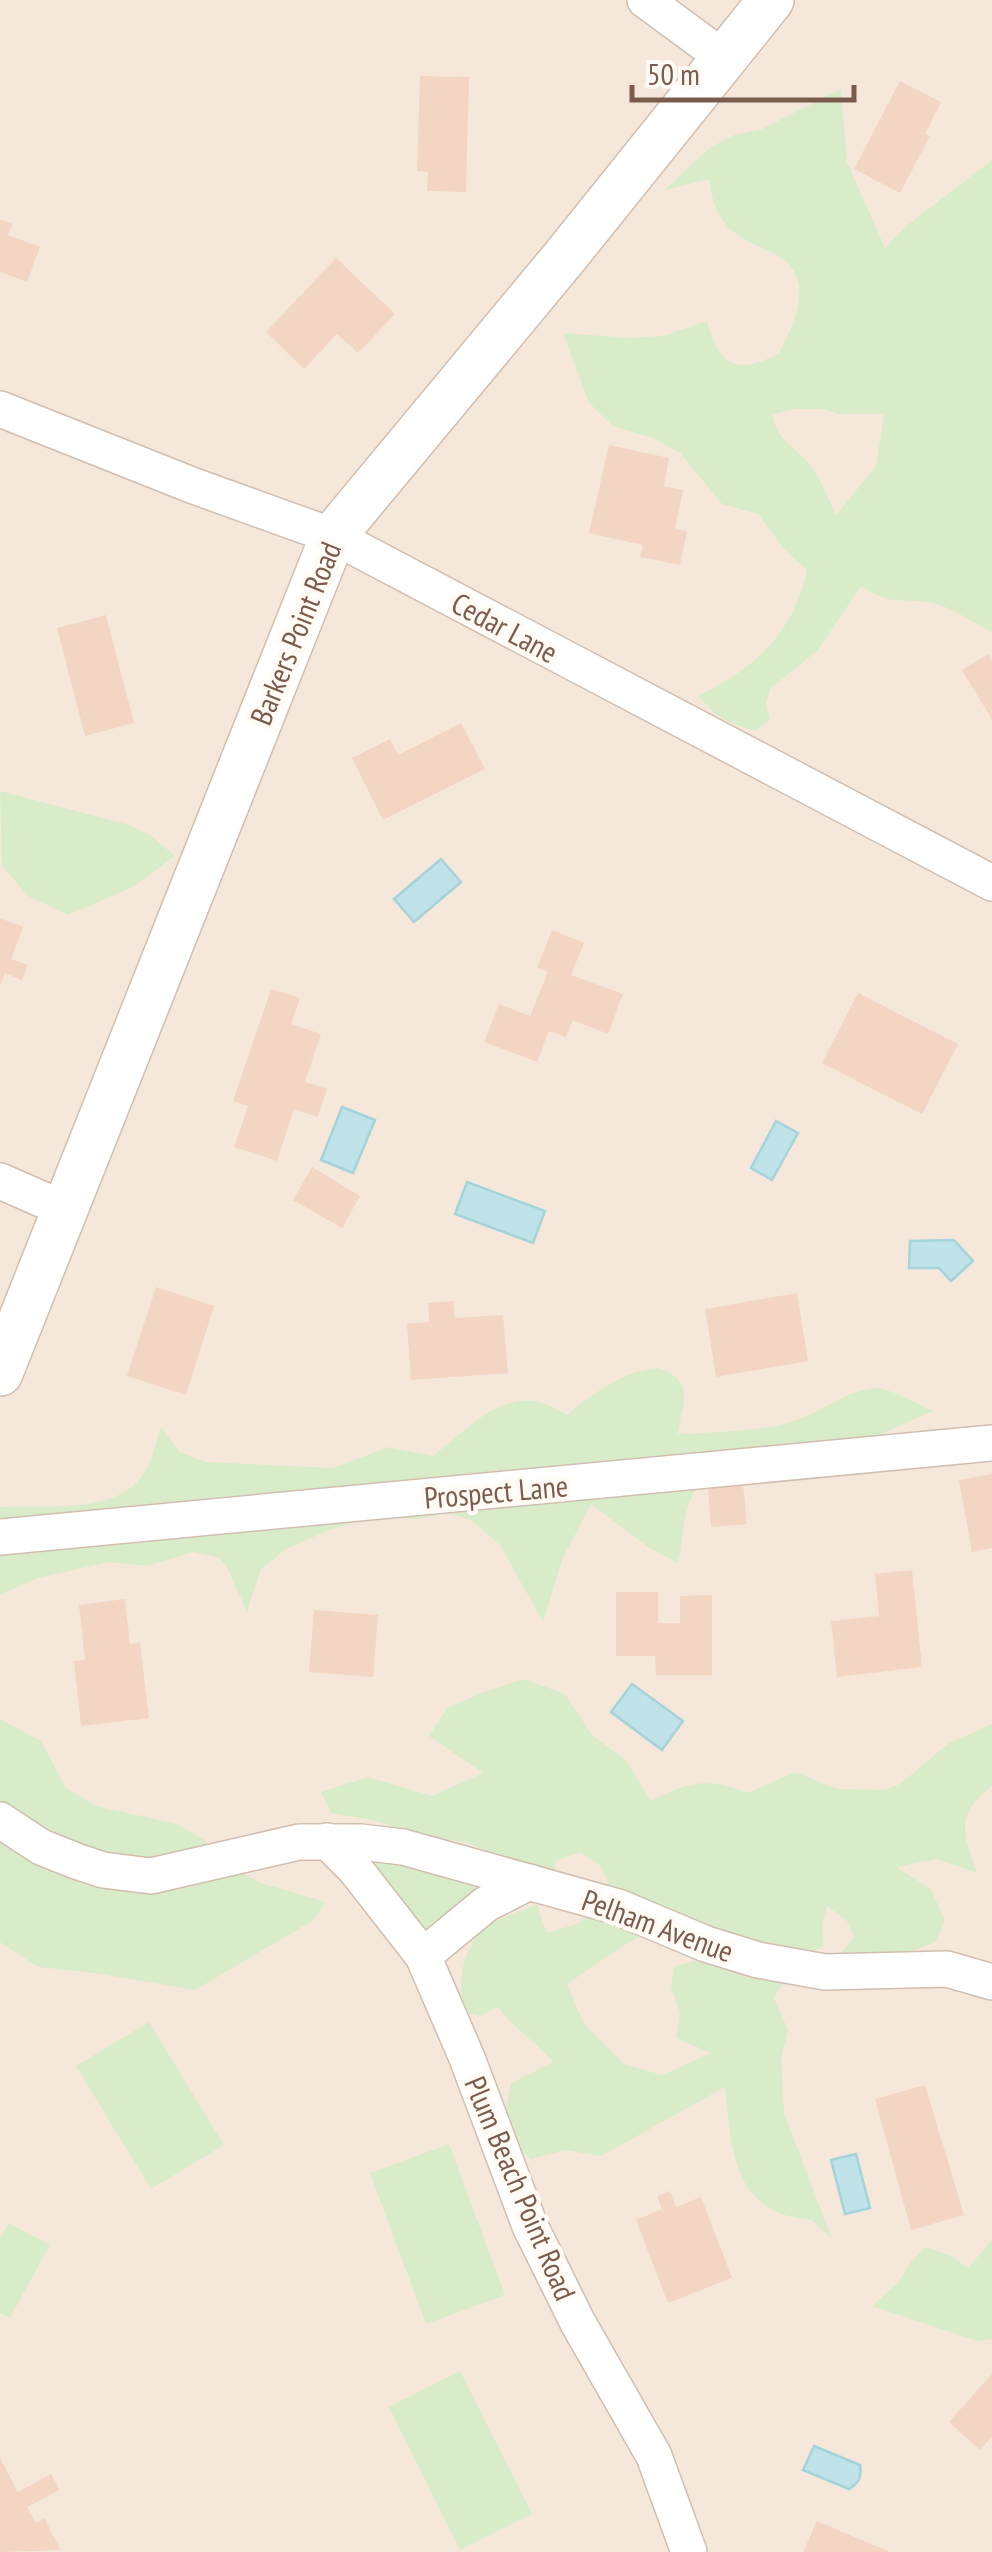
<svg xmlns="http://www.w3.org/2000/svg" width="992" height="2552" viewBox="0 0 992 2552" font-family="'PT Sans Narrow',sans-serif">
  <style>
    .residential { fill: #f5e8da }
    .green { fill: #d8ecc9; fill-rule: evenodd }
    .water { fill: #bfe3e8; stroke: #a5d3da; stroke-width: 2.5 }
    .building { fill: #f3d5c3 }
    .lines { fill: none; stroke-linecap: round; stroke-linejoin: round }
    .minor-casing { stroke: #d1beb0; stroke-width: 38 }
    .tertiary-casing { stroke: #d1beb0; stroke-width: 48 }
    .minor { stroke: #fff; stroke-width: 35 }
    .tertiary { stroke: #fff; stroke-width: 45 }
    .labels { text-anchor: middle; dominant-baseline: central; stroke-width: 9; stroke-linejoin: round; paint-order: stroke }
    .street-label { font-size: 30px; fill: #7a5c4d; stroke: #fffaf3 }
  </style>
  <rect width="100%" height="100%" fill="#fdf6ec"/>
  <rect class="residential" x="0" y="0" width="992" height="2552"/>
  <g class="green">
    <path d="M841,89L847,162L885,248L909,224L992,160V632C971,622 955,608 932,603C900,597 892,607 861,586L818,650L771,688L766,702L770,720L755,730C729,725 715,716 698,696C754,669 794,633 807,570L784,549L758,514L722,504L680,453L653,438L613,426L589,403L563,333L629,338L662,336L707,321C719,366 737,376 779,353C794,324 817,278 777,255C757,244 733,239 720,216C713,204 711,192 709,179L665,190L708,149L734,135L762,129ZM793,409H824L838,414H884L876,466L836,515C828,498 822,481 810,465C794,444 779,444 772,415Z"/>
    <path d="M0,791L129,825L150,835L175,856L133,887L68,915L28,896L2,866Z"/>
    <path d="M658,1368C697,1381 682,1403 678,1434C713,1432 753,1432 788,1423C818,1415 844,1391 875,1388C888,1387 919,1405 933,1411L856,1445L704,1478C680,1508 686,1528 678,1563L648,1547L591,1504L562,1560L543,1622L500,1545L471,1520L447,1513L417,1519L373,1517L327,1531L286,1549L261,1569L247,1612L227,1567L218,1557L193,1552L147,1566L109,1562L38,1578L0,1595V1507C48,1503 124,1519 149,1464C154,1452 157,1439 161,1426L179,1452L206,1462L333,1468L388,1447L433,1456C475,1424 512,1376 567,1415C592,1394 625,1370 658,1368Z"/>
    <path d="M524,1679L565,1694L592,1735L626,1760L651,1801C689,1781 708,1777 748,1793L795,1772L837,1789L885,1790L900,1784L949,1743L992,1724V1786C954,1816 963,1832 977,1873L937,1859L896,1867L931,1889L945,1921L935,1942L895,1958L835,1961L854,1937L847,1921L827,1906L822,1925L824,1946L803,1957L774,1997L788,2030L781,2059L784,2113L832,2239L812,2220C733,2215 731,2149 725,2087L601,2156L565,2150L531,2159C499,2131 503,2123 511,2083L553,2062C536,2041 513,2029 498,2007L480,2016L467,2014C454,1989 463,1945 486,1927C499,1917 522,1911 537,1904L546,1933L580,1923L608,1883L600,1865L580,1852L556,1861L554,1875L525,1871L466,1842L422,1837L377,1821L331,1813L321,1792L368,1777L432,1796L483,1773L429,1736L447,1708L482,1693ZM683,1914L702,1927L709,1958L674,1966L671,1988L680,2013L676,2038L711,2053L662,2075L624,2064L584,2024L567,1984L626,1944Z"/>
    <path d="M0,1719L41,1741L66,1788L96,1806L177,1824L204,1840L242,1873L261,1883L326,1902L312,1921L195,1990L94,1973L38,1967L0,1942Z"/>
    <path d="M354,1857H421L497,1886L429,1935Z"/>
    <path d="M149,2022L224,2145L151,2189L76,2066Z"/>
    <path d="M449,2144L505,2295L426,2324L370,2173Z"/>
    <path d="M9,2223L50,2245L10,2318L0,2313V2238Z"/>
    <path d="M992,2240V2339L977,2341L872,2306L898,2283L911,2262L926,2247L953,2257L968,2268Z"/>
    <path d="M460,2371L532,2514L460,2550L389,2407Z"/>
  </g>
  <g class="water">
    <path d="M441,859L461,882L414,922L394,899Z"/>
    <path d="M342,1107L375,1120L353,1173L321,1160Z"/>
    <path d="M776,1121L798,1133L772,1180L751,1168Z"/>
    <path d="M467,1182L545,1211L533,1243L455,1214Z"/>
    <path d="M954,1240L973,1261L951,1281L939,1268H909L910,1241Z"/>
    <path d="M632,1684L683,1721L662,1750L611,1712Z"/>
    <path d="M856,2154L870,2208L845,2214L831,2160Z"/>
    <path d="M814,2446L860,2465C862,2477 859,2483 849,2489L803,2470Z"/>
  </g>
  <g class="building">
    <path d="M420,76L469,77L466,192L427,191L428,172L417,171Z"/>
    <path d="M900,81L941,102L925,134L930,136L900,193L854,169Z"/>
    <path d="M0,219L13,224L8,235L40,247L27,282L0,272Z"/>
    <path d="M336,258L395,314L358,353L337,334L304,369L266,332Z"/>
    <path d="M609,445L669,458L664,486L683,490L675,529L687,531L680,565L640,557L643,545L589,533Z"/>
    <path d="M106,615L134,723L85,736L57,628Z"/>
    <path d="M988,654L992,661V719L962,670Z"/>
    <path d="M461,723L485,769L383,820L352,758L390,739L398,755Z"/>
    <path d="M0,918L23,927L11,959L28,965L22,980L5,973L0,986Z"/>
    <path d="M552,930L584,943L571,975L623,994L608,1034L573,1020L566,1037L549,1031L537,1062L484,1042L499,1004L530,1016L548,972L537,968Z"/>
    <path d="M271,989L300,998L291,1024L321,1034L305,1082L327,1089L318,1117L294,1109L277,1161L234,1147L248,1106L233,1101Z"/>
    <path d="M858,993L958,1044L922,1114L822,1063Z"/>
    <path d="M312,1167L360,1196L342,1228L293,1200Z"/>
    <path d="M156,1287L214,1306L186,1395L127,1376Z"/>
    <path d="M797,1293L808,1361L716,1377L705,1309Z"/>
    <path d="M453,1301L455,1318L503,1315L508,1373L411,1380L407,1324L429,1322L428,1303Z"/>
    <path d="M992,1474V1548L972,1552L959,1480Z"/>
    <path d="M743,1484L747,1524L711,1527L708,1488Z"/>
    <path d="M912,1570L922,1667L837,1677L831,1621L879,1616L875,1574Z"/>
    <path d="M616,1592H658V1623H680V1596L712,1595V1675H656L655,1656H616Z"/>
    <path d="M125,1599L130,1644L140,1643L149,1718L81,1726L74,1661L85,1660L79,1605Z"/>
    <path d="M314,1610L378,1615L373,1677L309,1672Z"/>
    <path d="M925,2085L964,2215L911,2230L875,2099Z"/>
    <path d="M670,2191L676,2207L701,2197L732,2278L668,2303L636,2220L662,2209L657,2196Z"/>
    <path d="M992,2374V2436L980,2450L949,2422Z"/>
    <path d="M0,2458L18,2492L51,2474L60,2490L27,2507L36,2523L44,2518L61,2550L0,2552Z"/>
    <path d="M817,2521L890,2552H803Z"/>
  </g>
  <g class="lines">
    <defs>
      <g id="minor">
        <path d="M645,0L724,58"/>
        <path d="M0,409L194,486L333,536L992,883"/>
        <path d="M0,1181L64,1209"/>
        <path d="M0,1537L992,1443"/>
        <path d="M0,1820L41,1847L76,1861L103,1870L151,1876L299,1842H361L403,1847L618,1907L706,1944L758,1960L825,1972L947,1969L992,1982"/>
        <path d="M327,1841L355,1869L423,1956L467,2058L530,2226L578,2323L654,2456L689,2552"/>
        <path d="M423,1956L486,1904L529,1882"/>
      </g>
      <path id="tertiary" d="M0,1373L333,536L563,259L771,0"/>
    </defs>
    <use href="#minor" class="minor-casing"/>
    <use href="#tertiary" class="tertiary-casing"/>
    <use href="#minor" class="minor"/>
    <use href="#tertiary" class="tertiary"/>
  </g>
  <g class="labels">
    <g class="street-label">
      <text transform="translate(505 627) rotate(28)">Cedar Lane</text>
      <text transform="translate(295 633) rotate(-68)">Barkers Point Road</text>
      <text transform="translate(496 1491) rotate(-5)">Prospect Lane</text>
      <text transform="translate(658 1925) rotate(20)">Pelham Avenue</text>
      <text transform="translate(521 2188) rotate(67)">Plum Beach Point Road</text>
    </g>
  </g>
  <path d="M632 85v15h222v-15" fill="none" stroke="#7a5c4d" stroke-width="5"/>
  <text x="647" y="85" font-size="30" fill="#7a5c4d" stroke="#fffaf3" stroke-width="8" paint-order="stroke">50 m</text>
</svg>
